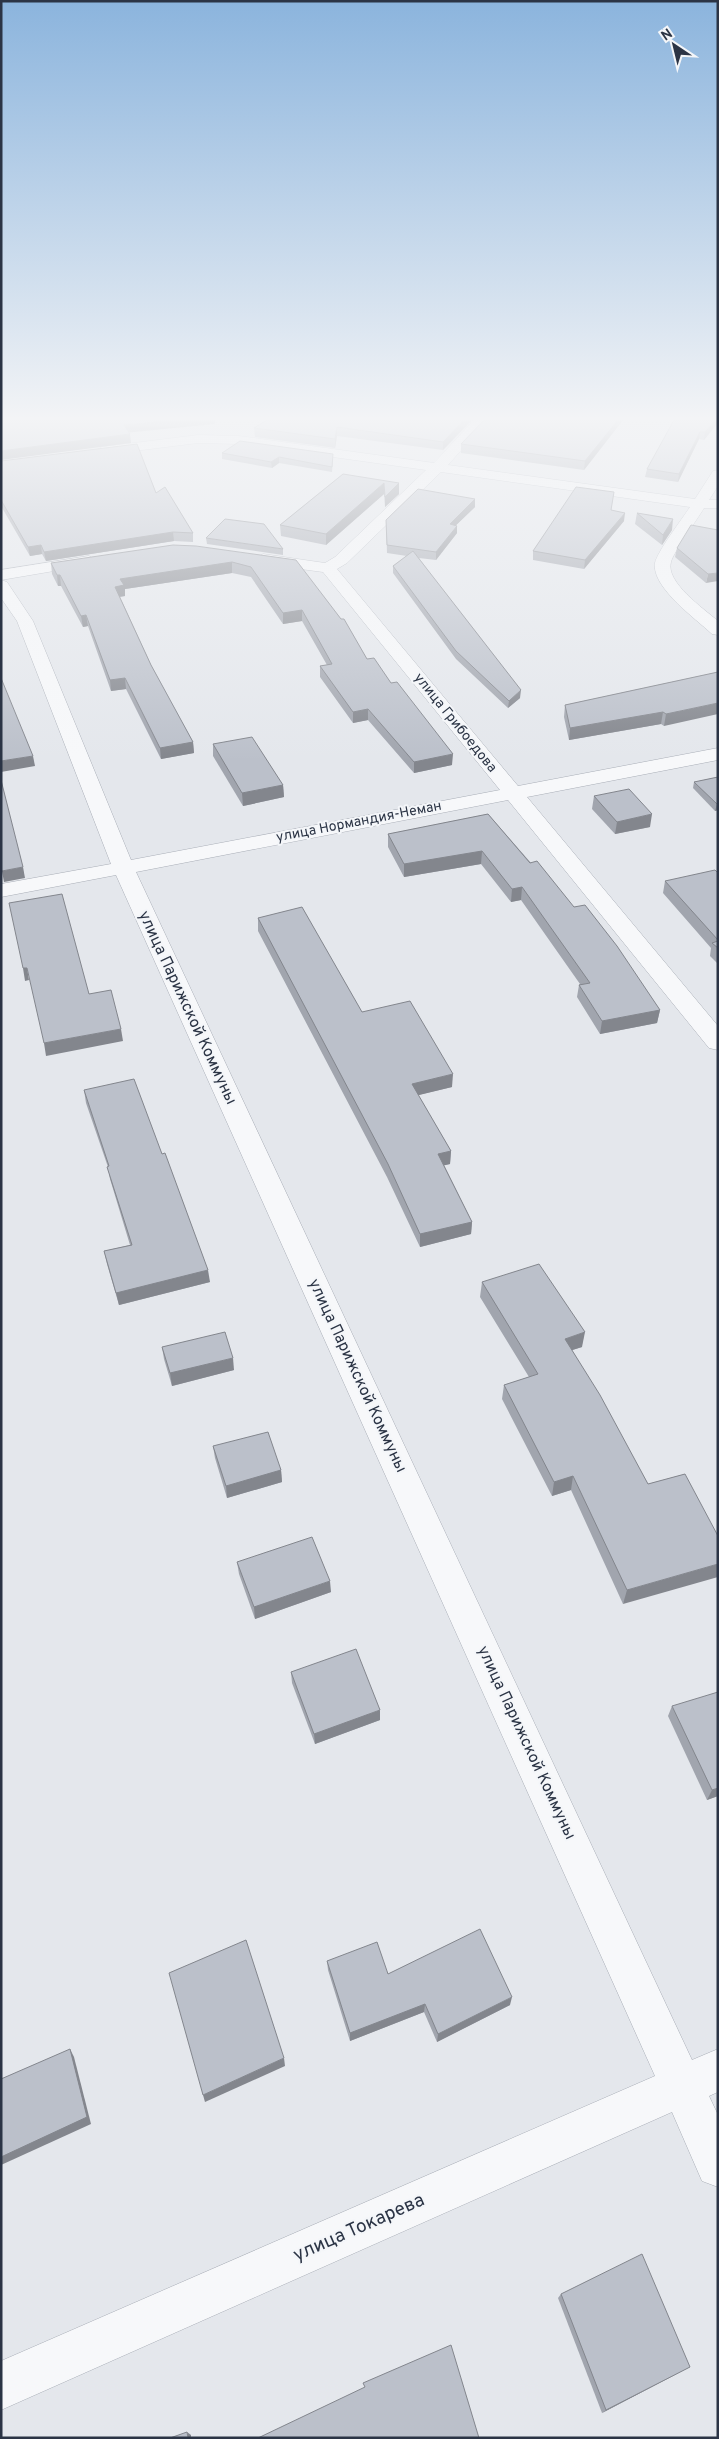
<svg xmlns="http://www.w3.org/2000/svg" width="719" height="2439" viewBox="0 0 719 2439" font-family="Overpass,sans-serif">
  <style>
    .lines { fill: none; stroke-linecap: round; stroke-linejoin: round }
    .street-casing { stroke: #a9aeb7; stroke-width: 1 }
    .street { fill: #f7f8fa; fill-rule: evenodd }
    .wall { fill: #a1a5ae }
    .shaded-wall { fill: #83868d }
    .building { fill: #bbc0ca; stroke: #83868d }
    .labels { text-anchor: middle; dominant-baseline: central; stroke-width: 4; stroke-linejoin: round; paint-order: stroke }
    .far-street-label { font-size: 14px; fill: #2b3445; stroke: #f4f6f9 }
    .street-label { font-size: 16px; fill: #2b3445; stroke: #f4f6f9 }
    .near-street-label { font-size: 19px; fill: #2b3445; stroke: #f4f6f9 }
  </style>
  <rect width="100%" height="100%" fill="#e4e7ec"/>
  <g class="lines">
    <defs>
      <g id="street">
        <path d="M474,420H488L448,465L695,499L713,471L718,470V486L709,500H718V508H704C697,520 674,551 671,562C665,582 704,609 718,621V635L712,634C696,619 651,587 655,563C657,552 682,519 690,507L441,472L347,563L337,569L518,786L718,748V760L527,797L718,1026V1050L709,1048L508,800L136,872L692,2060L718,2049V2092L709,2096L718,2115V2187L702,2181L672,2112L1,2410V2361L655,2076L116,875L1,897V884L111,864L17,621L1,598V580L7,582L33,621L131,860L500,790L323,572L263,564L255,559L263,554L325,563L335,557L426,470L239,444L198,443L102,455L95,451L102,447L198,435L239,436L434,463Z"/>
        <path d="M89,556L97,561L95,564L1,580V570Z"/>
      </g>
    </defs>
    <use href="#street" class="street-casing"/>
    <use href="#street" class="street"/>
  </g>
  <g class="wall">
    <path d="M267,420H472L443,450L337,436L335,448L255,437L254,428Z"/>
    <path d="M484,420H623L584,470L461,453V444Z"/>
    <path d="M718,420L704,440L699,439L678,482L645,477L647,469Z"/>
    <path d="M222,453L333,454V460L332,472L279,463L272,468L222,459Z"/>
    <path d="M1,461L156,493L193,533V542L174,541L46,561L42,554L30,556L1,506Z"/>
    <path d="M343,474L399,494L385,507L384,494L326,545L281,536L280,525Z"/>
    <path d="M475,507L456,525L457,533L436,560L419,558L520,698L508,708L456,659L393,573V566L407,556L387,553L386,520Z"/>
    <path d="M611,510L624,521L584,569L533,560V551Z"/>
    <path d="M637,513L672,530L662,545L635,524Z"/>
    <path d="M718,530L706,583L675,557L677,548Z"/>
    <path d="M206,538L283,549V555L207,544Z"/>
    <path d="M296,560L367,659L391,683L452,765L414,773L368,720L353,723L320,677V666L327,665L302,621L283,624L251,577L232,573L125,589V596L120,597L151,665L193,742L194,753L161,759L126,689L111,691L88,626L83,627L61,586H58L52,574L51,563Z"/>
    <path d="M718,672L664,726L661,724L569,740L564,717L565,705Z"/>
    <path d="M213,744L283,785L284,797L243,806L213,756Z"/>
    <path d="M718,777V810L715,811L693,788L694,782Z"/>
    <path d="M594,796L650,827L615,834L592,809Z"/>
    <path d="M488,814L660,1010L657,1023L600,1034L577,997L579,985L580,984L521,900L511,902L481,864L404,877L388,847V834Z"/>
    <path d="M718,873V964L710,956L711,948L663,893L665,881Z"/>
    <path d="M258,918L362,1012L452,1087L418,1095L451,1151L450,1164L444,1165L472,1222L471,1234L420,1247L387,1177L258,931Z"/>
    <path d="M84,1090L210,1282L119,1305L107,1264L104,1251L130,1245L110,1179L108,1167L86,1103Z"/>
    <path d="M482,1282L582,1347L572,1350L648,1484L685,1474L623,1604L571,1490L552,1496L502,1399L504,1385L529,1377L480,1297Z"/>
    <path d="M162,1347L234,1370L172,1386L164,1359Z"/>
    <path d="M213,1446L281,1470L282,1482L227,1498L215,1458Z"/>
    <path d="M237,1562L331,1592L255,1619L239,1574Z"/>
    <path d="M291,1672L380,1720L315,1744L292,1683Z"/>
    <path d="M672,1706L718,1796L707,1800L668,1716Z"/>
    <path d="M327,1961L388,1974L510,2005L437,2042L424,2012L350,2041L328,1970Z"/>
    <path d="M561,2294L690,2367L602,2413L558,2298Z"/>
  </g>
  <g class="shaded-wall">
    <path d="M175,420H215V424L124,433V425Z"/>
    <path d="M464,420H472L443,450V442Z"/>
    <path d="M618,420H623L584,470L585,461Z"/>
    <path d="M716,420H718V423L704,440L705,432Z"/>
    <path d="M337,427V436L335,448V439Z"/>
    <path d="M700,432L699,439L678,482L679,474Z"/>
    <path d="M130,434L131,443L1,460V451Z"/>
    <path d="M279,457V463L272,468L271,462Z"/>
    <path d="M384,483V494L326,545V534Z"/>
    <path d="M399,483V494L385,507V497Z"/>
    <path d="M475,499V507L449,532L450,524Z"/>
    <path d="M625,513L624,521L584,569L585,560Z"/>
    <path d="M673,519L672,530L662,545L663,535Z"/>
    <path d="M457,526V533L436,560V552Z"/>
    <path d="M173,532L174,541L46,561L44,552Z"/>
    <path d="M41,545L42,554L30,556L28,547Z"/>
    <path d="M232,562V573L125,589V596L117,597L115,587L120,579Z"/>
    <path d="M718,573V581L706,583L708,574Z"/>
    <path d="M57,575H60L61,586H58Z"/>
    <path d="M302,610V621L283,624V613Z"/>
    <path d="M86,615L88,626L83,627L81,616Z"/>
    <path d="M125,678L126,689L111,691L110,680Z"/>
    <path d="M521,690L520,698L508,708L509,701Z"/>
    <path d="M718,703V714L664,726L666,714Z"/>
    <path d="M368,709V720L353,723V712Z"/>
    <path d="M663,712L661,724L569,740L570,728Z"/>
    <path d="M193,742L194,753L161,759L160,748Z"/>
    <path d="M453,754L452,765L414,773V762Z"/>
    <path d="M33,756L35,766L1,772V761Z"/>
    <path d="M283,785L284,797L243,806L242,793Z"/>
    <path d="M717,804H718V810L715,811Z"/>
    <path d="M652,814L650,827L615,834L617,822Z"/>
    <path d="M482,851L481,864L404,877V864Z"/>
    <path d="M23,867L25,878L4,882L2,871Z"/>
    <path d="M522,887L521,900L511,902L512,889Z"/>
    <path d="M23,968H27L29,980L25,981Z"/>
    <path d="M660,1010L657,1023L600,1034L602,1021Z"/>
    <path d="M121,1029L123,1041L46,1056L44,1043Z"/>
    <path d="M453,1074L452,1087L411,1097L412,1084Z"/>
    <path d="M451,1151L450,1164L437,1167L438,1154Z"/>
    <path d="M472,1222L471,1234L420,1247V1234Z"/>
    <path d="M208,1270L210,1282L119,1305L116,1293Z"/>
    <path d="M585,1332L582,1347L563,1353L565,1339Z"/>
    <path d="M233,1358L234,1370L172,1386L170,1373Z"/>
    <path d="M281,1470L282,1482L227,1498L226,1486Z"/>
    <path d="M573,1476L571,1490L552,1496L554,1482Z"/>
    <path d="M718,1564V1577L623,1604L627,1590Z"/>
    <path d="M330,1581L331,1592L255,1619L254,1607Z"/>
    <path d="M380,1710V1720L315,1744L314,1734Z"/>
    <path d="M718,1788V1796L707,1800L712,1790Z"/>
    <path d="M512,1997L510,2005L437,2042L438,2034Z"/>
    <path d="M425,2004L424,2012L350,2041V2033Z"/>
    <path d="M70,2049L74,2057L91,2124L1,2165V2157Z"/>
    <path d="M284,2058L285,2066L205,2102L203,2095Z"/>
    <path d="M690,2367L684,2370L602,2413L606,2410Z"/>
    <path d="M187,2432L191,2435V2438H188Z"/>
  </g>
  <g class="building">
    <path d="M1,420H175L124,425L130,434L1,451Z"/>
    <path d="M267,420H464L443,442L337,427L335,439L254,428Z"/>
    <path d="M484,420H618L585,461L461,444Z"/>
    <path d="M674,420H716L705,432H700L679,474L647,469Z"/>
    <path d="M240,441L333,454L332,467L279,457L271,462L222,453Z"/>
    <path d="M137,444L156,493L165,487L193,533L173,532L44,552L41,545L28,547L1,500V461Z"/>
    <path d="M343,474L399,483L385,497L384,483L326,534L280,525Z"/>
    <path d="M576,487L614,492L611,510L625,513L585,560L533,551Z"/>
    <path d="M418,489L475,499L450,524L457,526L436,552L387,545L386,520Z"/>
    <path d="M637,513L673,519L663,535Z"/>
    <path d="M225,519L264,524L283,549L206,538Z"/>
    <path d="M691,525L718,530V573L708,574L677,548Z"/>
    <path d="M173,545L196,546L296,560L341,619H344L367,659L374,658L391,683L397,682L453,754L414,762L368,709L353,712L320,666L332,664L302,610L283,613L251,567L232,562L120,579L124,585L115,587L151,665L193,742L160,748L125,678L110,680L86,615L81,616L60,575H57L51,563Z"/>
    <path d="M413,551L521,690L509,701L456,651L393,566Z"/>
    <path d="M718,672V703L666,714L663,712L570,728L565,705Z"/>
    <path d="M1,678L33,756L1,761Z"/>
    <path d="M252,737L283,785L242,793L213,744Z"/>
    <path d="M718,777V804H717L694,782Z"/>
    <path d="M1,780L23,867L2,871L1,869Z"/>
    <path d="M629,789L652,814L617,822L594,796Z"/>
    <path d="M488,814L530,863L537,861L574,907L585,905L617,946L660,1010L602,1021L579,985L590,983L522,887L512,889L482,851L404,864L388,834Z"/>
    <path d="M715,870L718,873V940L665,881Z"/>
    <path d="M62,894L89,994L111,990L121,1029L44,1043L27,968H23L9,903Z"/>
    <path d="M302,907L362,1012L410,1001L453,1074L412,1084L451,1151L438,1154L472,1222L420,1234L388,1164L258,918Z"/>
    <path d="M718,941V948L712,943Z"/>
    <path d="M134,1079L162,1154L165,1153L208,1270L116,1293L104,1251L132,1245L107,1167L109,1166L84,1090Z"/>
    <path d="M539,1264L585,1332L565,1339L600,1395L648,1484L685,1474L718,1536V1564L627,1590L573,1476L554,1482L504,1385L538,1374L482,1282Z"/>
    <path d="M225,1332L233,1358L170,1373L162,1347Z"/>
    <path d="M268,1432L281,1470L226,1486L213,1446Z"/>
    <path d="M312,1537L330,1581L254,1607L237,1562Z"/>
    <path d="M356,1649L380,1710L314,1734L291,1672Z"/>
    <path d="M718,1692V1788L712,1790L672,1706Z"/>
    <path d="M480,1929L512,1997L438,2034L425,2004L350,2033L327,1961L377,1942L388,1974Z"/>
    <path d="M246,1940L284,2058L203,2095L169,1973Z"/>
    <path d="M70,2049L87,2117L1,2157V2079Z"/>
    <path d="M642,2254L690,2367L606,2410L561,2294Z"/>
    <path d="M451,2345L479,2438H258L365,2387L363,2383Z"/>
    <path d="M187,2432L188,2438H170Z"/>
  </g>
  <linearGradient id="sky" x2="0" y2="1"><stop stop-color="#8bb4dd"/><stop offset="0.55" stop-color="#f3f4f6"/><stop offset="1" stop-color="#f3f4f6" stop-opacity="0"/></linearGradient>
  <rect width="719" height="761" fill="url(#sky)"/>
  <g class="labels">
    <g class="far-street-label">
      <text transform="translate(455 723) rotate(51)">улица Грибоедова</text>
      <text transform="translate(359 822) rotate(-11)">улица Нормандия-Неман</text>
    </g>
    <g class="street-label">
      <text transform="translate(187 1008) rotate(65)">улица Парижской Коммуны</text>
      <text transform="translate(357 1376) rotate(65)">улица Парижской Коммуны</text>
      <text transform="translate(526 1743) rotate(65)">улица Парижской Коммуны</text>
    </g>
    <g class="near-street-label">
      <text transform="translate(359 2228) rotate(-24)">улица Токарева</text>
    </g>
  </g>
  <rect width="719" height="2439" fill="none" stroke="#2b3445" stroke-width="5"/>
  <g transform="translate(674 45) rotate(325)" stroke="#f4f6f9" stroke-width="4" paint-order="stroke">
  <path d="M0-4L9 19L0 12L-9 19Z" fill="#2b3445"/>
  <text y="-8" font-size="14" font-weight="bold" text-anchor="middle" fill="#2b3445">N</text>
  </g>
</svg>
